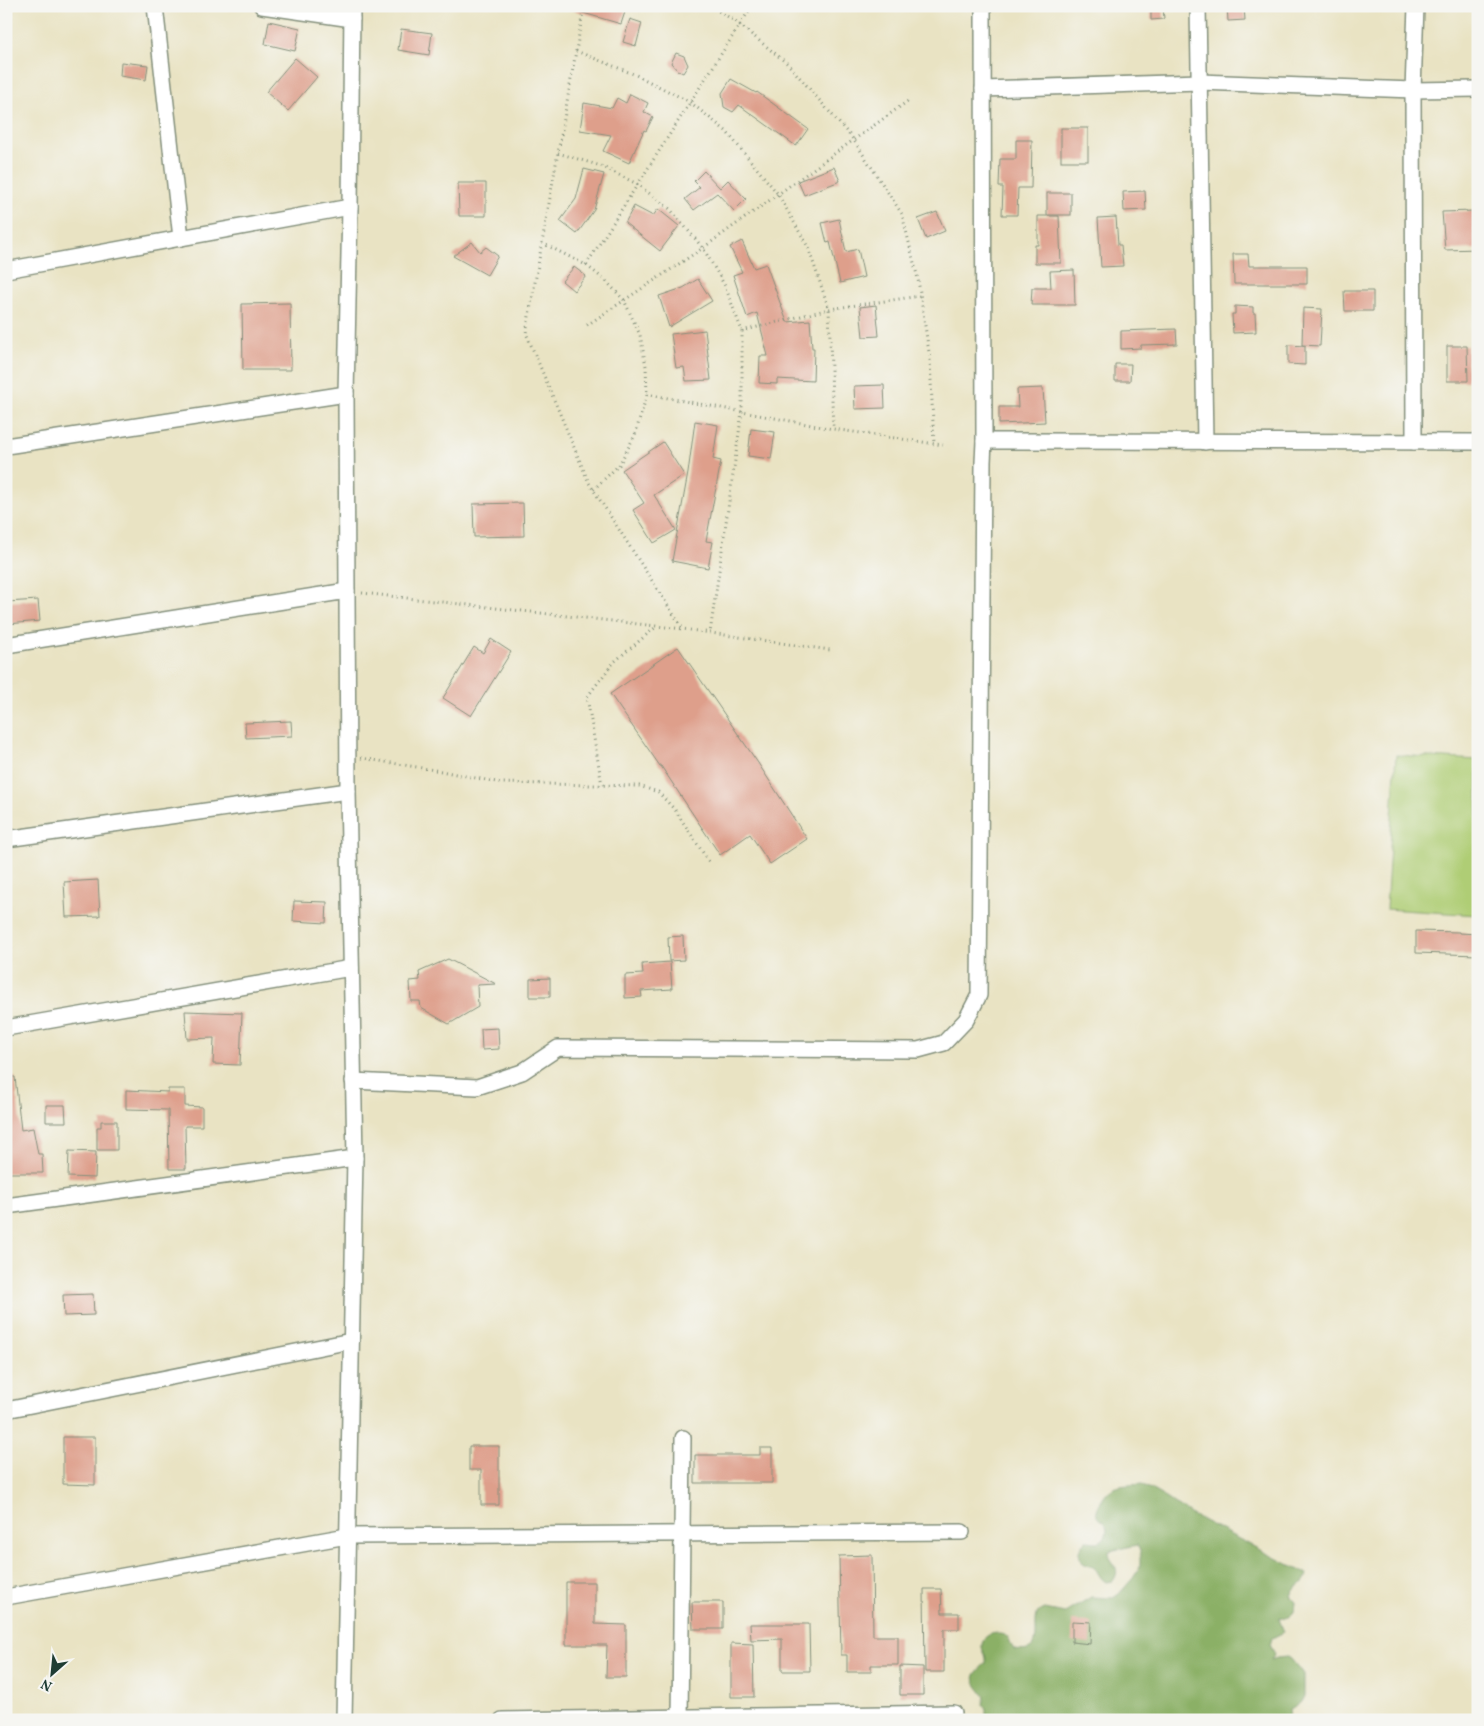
<svg xmlns="http://www.w3.org/2000/svg" width="1484" height="1726" viewBox="0 0 1484 1726" font-family="Vollkorn,serif">
  <style>
    .green { fill: #afcd74; stroke: #678554 }
    .forest { fill: #8bb066; stroke: #55764d }
    .building { fill: #de9f8b }
    .lines { fill: none; stroke-linecap: round; stroke-linejoin: round }
    .minor-casing { stroke: #84907c; stroke-width: 18 }
    .path { stroke: #84907c; stroke-width: 3; stroke-dasharray: 1 4; stroke-linecap: butt }
    .minor { stroke: #fff; stroke-width: 15 }
  </style>
  <rect width="100%" height="100%" fill="#f6f6f2"/>
  <filter id="ink" filterUnits="userSpaceOnUse"><feTurbulence type="fractalNoise" baseFrequency=".02" numOctaves="2"/><feDisplacementMap in="SourceGraphic" scale="10" xChannelSelector="R" yChannelSelector="G"/><feConvolveMatrix kernelMatrix="1 2 1 2 8 2 1 2 1" color-interpolation-filters="sRGB"/></filter>
  <filter id="wash" filterUnits="userSpaceOnUse"><feTurbulence type="fractalNoise" baseFrequency=".0096" numOctaves="4" result="noise"/><feDisplacementMap in="SourceGraphic" scale="20" xChannelSelector="R" yChannelSelector="G"/><feGaussianBlur stdDeviation="1.12" result="paint"/><feColorMatrix in="noise" values="0 0 0 0 0 0 0 0 0 0 0 0 0 0 0 0 0 1.4 0 .05"/><feComposite in="paint" operator="in"/></filter>
  <g filter="url(#wash)">
    <rect width="100%" height="100%" fill="#e9e3c3"/>
    <path class="green" d="M1396,755L1478,760L1477,915L1386,909Z"/>
    <path class="forest" d="M1142,1484L1166,1498L1190,1514L1307,1574C1305,1586 1294,1586 1291,1596L1296,1601L1295,1612L1289,1616L1279,1619L1284,1632L1272,1638L1270,1645L1275,1654L1271,1660L1277,1658L1288,1657L1291,1659L1304,1675V1696L1301,1702L1289,1709L1290,1720H986V1710L983,1704L985,1697C981,1689 969,1681 977,1672C980,1668 983,1666 986,1663C987,1653 981,1651 982,1644C983,1633 1001,1630 1007,1636C1010,1639 1011,1646 1014,1650C1047,1656 1031,1626 1038,1612L1045,1609L1065,1613L1091,1597L1113,1598L1119,1594L1133,1578L1140,1567V1551L1137,1545L1109,1551C1109,1564 1123,1567 1113,1581L1106,1582C1098,1577 1099,1571 1093,1567C1091,1566 1087,1565 1085,1564C1074,1558 1079,1548 1086,1541C1090,1541 1095,1542 1098,1542C1106,1540 1110,1529 1104,1523C1101,1520 1098,1519 1097,1515C1096,1509 1099,1505 1102,1500C1112,1483 1124,1486 1142,1484Z"/>
    <g id="blocks">
      <g class="building">
        <path d="M573,6H627L621,24L573,10Z"/>
        <path d="M1151,6H1163L1164,19L1151,20Z"/>
        <path d="M1227,6H1244L1245,20L1228,21Z"/>
        <path d="M630,19L642,23L636,46L623,42Z"/>
        <path d="M269,21L300,28L295,51L265,44Z"/>
        <path d="M401,29L432,33L429,55L398,50Z"/>
        <path d="M676,53L684,56L688,65L683,73L677,70L671,63Z"/>
        <path d="M295,58L317,77L288,111L266,92Z"/>
        <path d="M121,62L148,65L146,80L120,76Z"/>
        <path d="M731,79L756,93L757,92L808,129L796,146L739,105L733,112L724,107L722,93Z"/>
        <path d="M630,94L648,103L644,112L653,117L646,131L644,130L629,163L603,151L611,135L580,130L584,103L612,108L617,98L626,103Z"/>
        <rect x="1061" y="128" width="27" height="33"/>
        <path d="M1016,140H1032L1031,188H1018L1017,215H1002L1003,187H999L1000,159H1016Z"/>
        <path d="M834,167L840,181L804,195L798,181Z"/>
        <path d="M584,169L604,174L594,210L577,234L560,221L576,199Z"/>
        <path d="M704,171L720,188L728,180L746,199L734,211L717,193L694,210L685,199L700,187L694,181Z"/>
        <path d="M458,183H486V216H459Z"/>
        <path d="M1145,191L1146,210L1124,211L1123,192Z"/>
        <rect x="1047" y="193" width="24" height="22"/>
        <path d="M634,206L653,216L658,209L679,226L660,251L625,223Z"/>
        <path d="M1474,211V230H1478V249L1445,250L1442,212Z"/>
        <path d="M937,212L945,231L926,239L918,219Z"/>
        <path d="M1038,216H1059L1061,263H1035V245H1038Z"/>
        <path d="M1116,217L1118,245H1121L1123,266L1101,267L1098,218Z"/>
        <path d="M839,219L846,252L858,249L864,277L840,283L830,242L827,243L822,223Z"/>
        <path d="M742,241L754,268L766,264L787,322L810,320L812,348H814L813,381L777,379V384L759,383L760,356H768L757,313L747,317L733,275L742,272L730,247Z"/>
        <path d="M472,242L480,252L486,247L498,256L487,275L453,256Z"/>
        <path d="M1233,254H1248L1249,266H1307V284H1234Z"/>
        <path d="M574,267L586,276L574,291L562,281Z"/>
        <path d="M1074,270L1075,305H1031L1032,288H1051L1050,271Z"/>
        <path d="M698,279L712,301L669,327L659,296L683,288Z"/>
        <path d="M1344,291H1373V311H1345Z"/>
        <path d="M290,303L291,370H243L242,304Z"/>
        <path d="M876,305L879,336L863,337L860,307Z"/>
        <path d="M1235,306L1253,307V313H1255L1256,332L1233,333L1232,314H1235Z"/>
        <path d="M1303,308L1322,309L1320,346L1302,345Z"/>
        <path d="M1176,329L1177,344L1141,345V348L1121,349V331Z"/>
        <path d="M705,330L711,380L686,381L684,367L676,368L671,334Z"/>
        <path d="M1288,345L1305,346V365L1288,364Z"/>
        <path d="M1447,346H1467L1468,381H1447Z"/>
        <path d="M1115,364H1131L1130,381H1115Z"/>
        <path d="M884,385L885,408L855,409L854,386Z"/>
        <path d="M1043,388L1045,422L999,424V407H1018L1017,389Z"/>
        <path d="M695,421L718,425L713,459L721,461L706,541L713,542L708,568L672,561L688,473Z"/>
        <path d="M751,429L775,432L771,459L748,456Z"/>
        <path d="M663,442L684,475L654,495L676,530L654,543L633,510L644,503L622,470Z"/>
        <path d="M523,503L524,536L474,537L473,504Z"/>
        <path d="M38,600L40,621L8,624L7,602Z"/>
        <path d="M491,639L511,652L471,716L443,698L474,647L483,653Z"/>
        <path d="M678,647L758,763L807,839L770,864L750,834L720,855L661,766H660L610,694Z"/>
        <path d="M291,721L292,736L246,738L245,723Z"/>
        <path d="M98,880L100,916L66,917L64,882Z"/>
        <path d="M294,901L327,902L326,923L293,921Z"/>
        <path d="M1416,931L1459,932V933L1478,934V955L1416,953Z"/>
        <path d="M683,936L684,960L669,961L668,937Z"/>
        <path d="M448,959L496,984L477,985L478,1007L449,1024L421,1008L420,1001H411L410,981L420,980L419,972Z"/>
        <path d="M670,962L672,989L641,991L642,997L625,998V975L643,974L642,964Z"/>
        <path d="M550,978V997H530V979Z"/>
        <path d="M185,1011L242,1013L240,1065L213,1064L214,1038L187,1039Z"/>
        <path d="M498,1028L499,1049L482,1050L481,1029Z"/>
        <path d="M6,1077H15L21,1130L33,1128L38,1154H42L43,1173H6Z"/>
        <path d="M168,1089H185V1106L202,1107V1126H185L186,1169H169L168,1110L126,1109V1090L168,1092Z"/>
        <path d="M46,1105H65L66,1122H46Z"/>
        <path d="M101,1121H117V1150H97V1127H101Z"/>
        <path d="M69,1151L96,1152L95,1178L68,1177Z"/>
        <path d="M93,1294L94,1315L64,1316L63,1295Z"/>
        <path d="M63,1437H95V1485L63,1484Z"/>
        <path d="M469,1446H499V1505H481V1470H469Z"/>
        <path d="M760,1448H772V1483H695V1455H760Z"/>
        <path d="M872,1555L873,1636H898V1665H871V1672H847V1655H841L839,1556Z"/>
        <path d="M566,1582H595V1624L626,1625V1677H606L607,1645H566Z"/>
        <path d="M924,1589H941L942,1613H959V1629H944V1672H925Z"/>
        <path d="M692,1602H723V1629H693Z"/>
        <path d="M1072,1621L1091,1622L1090,1644L1072,1642Z"/>
        <path d="M750,1624H809L810,1671H782V1639L751,1640Z"/>
        <path d="M731,1643L753,1644L754,1697H731Z"/>
        <path d="M900,1666L923,1667V1695H900Z"/>
      </g>
    </g>
  </g>
  <g filter="url(#ink)">
    <use href="#blocks" fill-opacity="0" stroke="#84907c" stroke-width="1"/>
    <g class="lines">
      <defs>
        <g id="minor">
          <path d="M155,6L181,238"/>
          <path d="M262,6L352,19"/>
          <path d="M1198,6L1205,442"/>
          <path d="M983,89L1200,82L1413,90L1478,89"/>
          <path d="M6,270L350,207"/>
          <path d="M984,441L1478,442"/>
          <path d="M1414,442L1413,90L1416,6"/>
          <path d="M6,446L346,394"/>
          <path d="M6,645L347,591"/>
          <path d="M6,839L348,791"/>
          <path d="M6,1028L351,968"/>
          <path d="M353,1081L477,1087L522,1072L558,1048L918,1050L944,1043L966,1020L979,995L983,462L984,441L983,6"/>
          <path d="M6,1206L355,1158"/>
          <path d="M6,1410L351,1341"/>
          <path d="M6,1597L347,1536L962,1532"/>
          <path d="M344,1720L355,1158L348,791L346,394L350,207L352,6"/>
          <path d="M502,1720L954,1713"/>
          <path d="M680,1720L683,1438"/>
        </g>
      </defs>
      <use href="#minor" class="minor-casing"/>
      <g class="path">
        <path d="M584,6L526,333L589,483L683,629"/>
        <path d="M710,6L735,21L788,64L853,139L902,214L918,279L930,359L934,444"/>
        <path d="M576,51L636,75L690,102L726,131L778,194L808,247L829,309L833,429"/>
        <path d="M558,153L601,166L637,184L670,209L703,248L725,286L742,331V412L710,633"/>
        <path d="M542,243L586,265L606,281L624,300L640,335L646,366L647,394L635,435L619,465L593,490"/>
        <path d="M586,265L752,6"/>
        <path d="M587,325L703,248L908,101"/>
        <path d="M742,331L829,309L920,296"/>
        <path d="M647,394L833,429L943,445"/>
        <path d="M362,593L683,629L830,650"/>
        <path d="M361,758L441,771L501,783L639,786L658,792L675,810L709,862"/>
        <path d="M602,785L587,697L614,662L656,627"/>
      </g>
      <use href="#minor" class="minor"/>
    </g>
  </g>
  <rect width="1484" height="1726" fill="none" stroke="#f6f6f2" stroke-width="25"/>
  <g transform="translate(52 1674) rotate(207)" stroke="#f6f6f2" stroke-width="4" paint-order="stroke">
  <path d="M0-4L9 19L0 12L-9 19Z" fill="#1f3d34"/>
  <text y="-8" font-size="14" font-weight="bold" text-anchor="middle" fill="#1f3d34">N</text>
  </g>
</svg>
